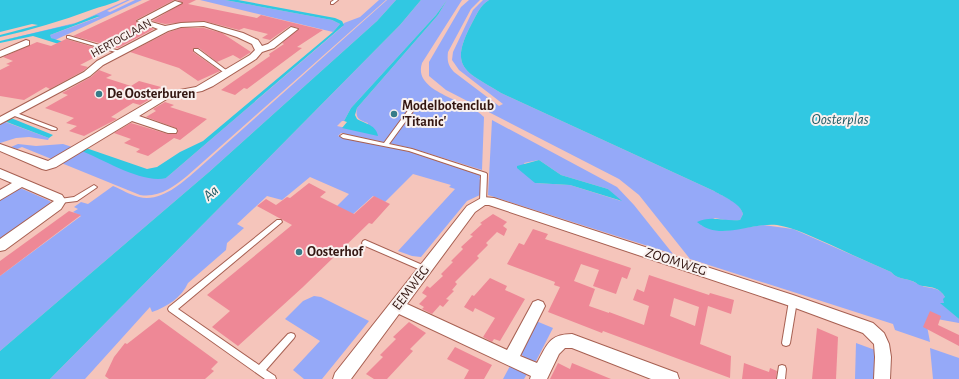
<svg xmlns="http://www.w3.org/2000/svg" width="959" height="379" viewBox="0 0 959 379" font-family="'Alegreya Sans',sans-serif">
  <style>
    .green { fill: #95a9f8; fill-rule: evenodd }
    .water { fill: #31c8e2 }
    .building { fill: #ee8896; fill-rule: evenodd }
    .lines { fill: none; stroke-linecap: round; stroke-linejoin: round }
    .lane-casing { stroke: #a76052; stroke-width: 2 }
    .street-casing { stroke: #a76052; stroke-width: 2 }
    .lane { fill: #fff; fill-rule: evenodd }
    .street { fill: #fff; fill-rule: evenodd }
    .poi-dot { fill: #377c89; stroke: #f9f1ef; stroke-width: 1.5 }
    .labels { text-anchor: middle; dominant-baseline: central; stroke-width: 4; stroke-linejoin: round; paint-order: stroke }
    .far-street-label { font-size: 12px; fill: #331611; stroke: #f9f1ef }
    .poi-label { font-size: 14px; font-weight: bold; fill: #331611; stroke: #f9f1ef; text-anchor: start }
    .street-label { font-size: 14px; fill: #331611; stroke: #f9f1ef }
    .water-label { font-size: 15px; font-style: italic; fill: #1f5964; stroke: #f9f1ef }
  </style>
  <rect width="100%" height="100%" fill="#f5c5bb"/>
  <g class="green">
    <path d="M127,0H130L107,11L110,12L135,0H142L55,40L49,37L50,35L99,17L96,15C66,29 32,34 0,41L79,22Z"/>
    <path d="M200,0H225L332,20L340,24L333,32Z"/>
    <path d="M379,0H386L187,176C173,187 159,198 140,195L22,147L17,149L11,147L18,144L36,146L63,144L166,178L342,27L344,23L360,17Z"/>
    <path d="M387,0H396L377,21L209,172L0,351V276L81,216L73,212L78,209L74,207L81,202L88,204L113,186C121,189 130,195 139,197C161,203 183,182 198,169Z"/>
    <path d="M421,0H462L422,63C412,93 470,100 484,117L482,170L411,148L341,133L338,136L410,152L482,176L479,179L482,180L480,195L467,201L421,257L412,256L398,251L455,189L449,187L451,185L413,174L385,202L373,196L352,215L336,207L349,194L310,177L282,200L267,196L237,224L244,228L227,243L226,250L188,283C182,297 167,307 152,312L150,307L85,379H50L400,25ZM447,0L438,15L357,108C355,118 359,120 368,123L364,132L337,126L342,121H344L351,108L436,15Z"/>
    <path d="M469,0H480L471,9L448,52C447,61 448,65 454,72L499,106L503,104L459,70L452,60L453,52L473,10L483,0H489C480,5 476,16 471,25C448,69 467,72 501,93L714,191C724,197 740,202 743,214L740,220L730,221L715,218L701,225L703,226L723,231L763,225L793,229L891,272C897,279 904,278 912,281C915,282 917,284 920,285C930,290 938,285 945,297L944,303H941L959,319V323L937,319L927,326L930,342L895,330L893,324L690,259L639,195L619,179L446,90L429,76V62L461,7Z"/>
    <path d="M0,120L49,138L48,140L29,137L16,138L0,143Z"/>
    <path d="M492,120L617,187L634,205L673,254L488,195ZM539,160L561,175L608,189L621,201L570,185L535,183L524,163Z"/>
    <path d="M18,187L50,201L51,204L0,241V198Z"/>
    <path d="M314,296L321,297L369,321L322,379H304L293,370L320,341L285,319L303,301Z"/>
    <path d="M536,321L553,328L535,363L524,357L520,353Z"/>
    <path d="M856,343L875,350V379H855Z"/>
    <path d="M930,348L959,358V379H933Z"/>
    <path d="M510,366L527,374L524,379H503Z"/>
  </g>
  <g class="water">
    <path d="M0,0H120C110,5 101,6 91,10C61,21 31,30 0,37V35L38,25L32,24L0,32Z"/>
    <path d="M225,0H238L335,18L342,21L344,25L166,178C143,184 104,160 82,151L86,148L147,169L157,167L180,152L203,141L333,32L340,24L332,20Z"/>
    <path d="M396,0H421L400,25L50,379H0V351L209,172L377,21Z"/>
    <path d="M447,0L438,15L357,108L355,115L357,119C366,124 376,125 378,136L342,128L347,122L344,121L351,108L436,15Z"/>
    <path d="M489,0H959V319L940,303H944L943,299L945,297C940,288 932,287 923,286C919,286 916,282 912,281C904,278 897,279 891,272C870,263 850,254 829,244C812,237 796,228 777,225C752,222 719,242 697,222C711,215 725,222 740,220L743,214C740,203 724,197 714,191L501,93C467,72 448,69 471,25C476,16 480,5 489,0Z"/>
    <path d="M96,15L100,16L50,35L51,38L64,42L62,45L33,36L0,43V41L73,24Z"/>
    <path d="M11,118L53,135L49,138L4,121Z"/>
    <path d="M539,160L561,175L608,189L622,201L570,185L535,183L517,168V166Z"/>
  </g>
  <g class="building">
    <path d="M150,0H174L136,20V22L154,29L118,48L73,36Z"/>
    <path d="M177,0H196L188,4L257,18L261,15L323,30L297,47L302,48L247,89L244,88L235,95L221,90L270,56L269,54L284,44L282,43L299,28L290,26L270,40L262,38L268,34L244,28L239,30L204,21L165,24L152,21L183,3Z"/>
    <path d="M181,28H204L222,33L251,52L240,59L233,55L217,62L199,48H193V52L220,71L198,81L179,68L130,52L169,32Z"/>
    <path d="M66,39L107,51L80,65L88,67L83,71L50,89L46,87L24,100L0,96V70L10,65L6,64L13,61L3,57L37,42L51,46Z"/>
    <path d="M99,70L112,75L106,78L131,86L139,81L161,87L146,96L152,98L140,105L133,103L111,117L117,119L84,136L69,131L77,126L66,123L74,118L45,108L68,95L62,93L91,77Z"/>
    <path d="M165,102L174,105L170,107L207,119L180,140L174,138L148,156L136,152L140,149L124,143L131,139L114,133L131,123L168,134H177L178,130L176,128L146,117L156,111L153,109Z"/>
    <path d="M309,183L326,192L320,197L354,214L374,196L390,204L372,224L369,223L303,287L238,346L212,327L230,311L207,295L292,225L257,206L266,199L276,205L287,197L290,198Z"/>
    <path d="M69,211L81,215L0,276V261Z"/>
    <path d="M493,214L507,222L503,226L507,229L504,236L497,232L486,243L488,245L477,256L479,258L455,282L457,284L452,290L454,291L446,299L449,300L443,307L440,305L432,314L422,309L424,307L419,304L427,296L422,293L427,286L430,288L443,276L441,274L453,262L451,261L463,249L461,247L473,236L470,235L482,224L480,223Z"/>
    <path d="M533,229L548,234L545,239L631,268L627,279L622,277L616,294L593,286L599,270L581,264L574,281L595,289L589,306L609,313V312L644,325L649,306L633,300L637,289L644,292L649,275L709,295L710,293L734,300L731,314L708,306L700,344L731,356L730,378L603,331L602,333L548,312L560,287L554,285L555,282L507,264L519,243L524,245ZM674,298L699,307L695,326L670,316Z"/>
    <path d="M490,278L507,286L505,290L525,299L500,341L494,339L492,342L483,337L495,318L475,308L473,312L464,307L472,295L474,296Z"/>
    <path d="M930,311L941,316L938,325L959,335V346L923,327Z"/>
    <path d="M159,319L218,362L211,369L214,371L205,379H109L105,376L114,357L125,343L127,344Z"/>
    <path d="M409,322L426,333L410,349L413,351L387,379H374L366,374L383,357L380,355L396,339L393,337Z"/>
    <path d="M817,328L838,337L836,379H812Z"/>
    <path d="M455,347L492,365L484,379H464L469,370L447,359Z"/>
    <path d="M558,363L570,369L572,363L611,379H550Z"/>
    <path d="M744,363L769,372L770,368L777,371L776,379H742Z"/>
  </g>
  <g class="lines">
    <defs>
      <g id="lane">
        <path d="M334,0H338L333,4H331V2Z"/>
        <path d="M67,36H69L123,52L119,53L67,38Z"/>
        <path d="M194,49H198L230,73V74H226L194,51Z"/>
        <path d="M411,108L414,110L389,144L412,149L486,173L487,174L486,201L485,203H481L480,201L481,175L409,151L343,138L340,136L343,134L384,143L409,109Z"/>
        <path d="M14,112L56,128L57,129L56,130H52L12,115L11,114Z"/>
        <path d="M94,185L97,187L96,188L77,201L60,203L57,201L60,199L74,197Z"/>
        <path d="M277,220H281L282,222L178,309L259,365L288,334L291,333L294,334L295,336L294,338L266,370L275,376L276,379H265L169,311L168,309L169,307Z"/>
        <path d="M365,240L427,267L428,269L427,271L425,272L423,271L363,245L362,243L363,241Z"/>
        <path d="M793,298L796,299L797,301L790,343L789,345L786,346L783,345L782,343L789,301L790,299Z"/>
        <path d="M782,365L785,366L786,369L785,379H777L779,366Z"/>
      </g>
      <g id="street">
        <path d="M175,1L182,3L148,21L165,26L181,23L204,22L243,33L258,40L262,46L268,44L291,27L298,29L274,48L262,52L256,59L213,86L202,91L170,97L139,116L176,129L177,131L176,133H168L132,121L56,167L46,170L42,169L0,151V144L48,161L164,93L196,87L250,55L255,50L252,44L237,37L204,26L181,27L168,31L103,65L90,76L0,124V117L84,72L97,61L158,29L137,21Z"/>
        <path d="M26,40L29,41V45L0,57V51Z"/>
        <path d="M0,169L62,195L66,201L61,209L5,250L0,251V239L54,201L22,187L0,200V190L12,183L0,178Z"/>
        <path d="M483,197L494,198L793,295L873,323L884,333L889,344L891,357L890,379H874L875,357L874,344L863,333L790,306L489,205H485L475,212L407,304L507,350L533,302L538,300L543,302L545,306L520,356L537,363C547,345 549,334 572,334L677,373L679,379H651L572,348H565L559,354L547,379H530L531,376L399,314L351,379H333L335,373L467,206Z"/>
      </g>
    </defs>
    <use href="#lane" class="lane-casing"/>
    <use href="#street" class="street-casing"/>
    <use href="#lane" class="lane"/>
    <use href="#street" class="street"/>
  </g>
  <g class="poi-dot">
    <circle cx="99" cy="94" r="4"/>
    <circle cx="394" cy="114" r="4"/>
    <circle cx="299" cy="252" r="4"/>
  </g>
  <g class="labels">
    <g class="far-street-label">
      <text transform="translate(121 38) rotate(-29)">HERTOGLAAN</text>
    </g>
    <g class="poi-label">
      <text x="107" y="94">De Oosterburen</text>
      <text x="402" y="106">Modelbotenclub<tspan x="402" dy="16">'Titanic'</tspan></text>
      <text x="307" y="252">Oosterhof</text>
    </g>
    <g class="street-label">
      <text transform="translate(676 262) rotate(18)">ZOOMWEG</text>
      <text transform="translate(411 288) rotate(-53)">EEMWEG</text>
    </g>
    <g class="water-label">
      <text x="840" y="119">Oosterplas</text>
      <text transform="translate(211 193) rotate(-42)">Aa</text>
    </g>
  </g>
</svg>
